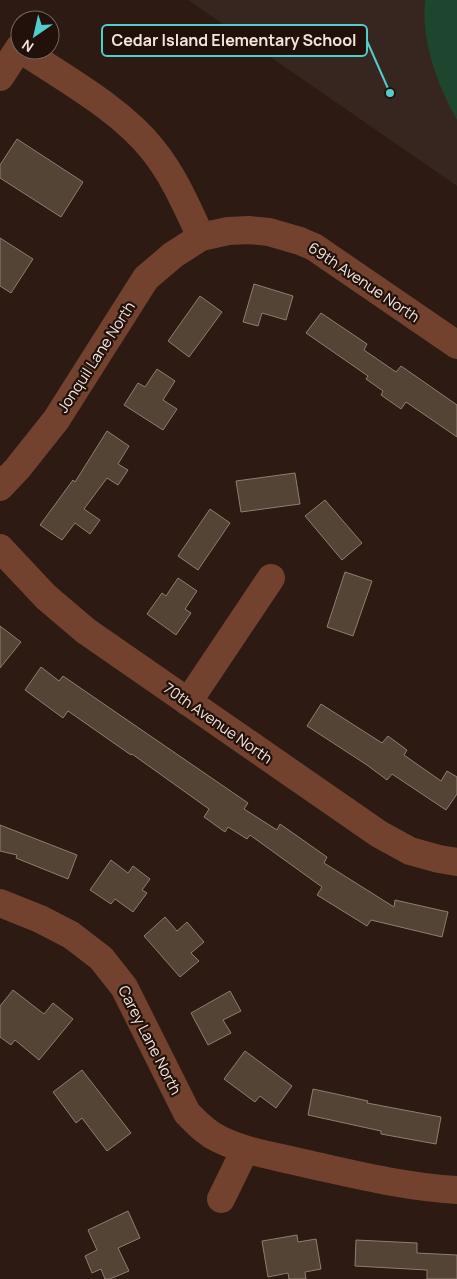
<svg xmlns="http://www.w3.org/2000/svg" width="457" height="1279" viewBox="0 0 457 1279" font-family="Manrope,sans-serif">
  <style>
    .education { fill: #37251f }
    .green { fill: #1e452d }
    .building { fill: #544436; stroke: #907d6e }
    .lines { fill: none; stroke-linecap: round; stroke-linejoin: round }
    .minor { stroke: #72422f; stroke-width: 28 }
    .labels { text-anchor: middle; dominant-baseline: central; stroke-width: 4.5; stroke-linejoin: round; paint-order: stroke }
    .street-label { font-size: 15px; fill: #f2e5df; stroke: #22110a }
    .leader { fill: none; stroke: #52cdcc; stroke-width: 2 }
    .callout-dot { fill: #52cdcc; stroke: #22110a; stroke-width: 2 }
    .callout { fill: #22110a; stroke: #52cdcc; stroke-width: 2 }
    .callout-label { font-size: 16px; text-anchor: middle; font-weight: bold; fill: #f2e5df }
  </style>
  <rect width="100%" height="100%" fill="#2c1a13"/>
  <path class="education" d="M188,0H457V186Z"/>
  <path class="green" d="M425,0H457V120C437,84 421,42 425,0Z"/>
  <g class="building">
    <path d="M17,139L83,182L61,217L0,178V165Z"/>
    <path d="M0,238L33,259L11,293L0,286Z"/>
    <path d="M254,284L293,296L286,320L262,313L258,326L243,322Z"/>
    <path d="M200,296L222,312L189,357L168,341Z"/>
    <path d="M321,313L367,344L364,350L396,372L401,366L457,405V437L406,402L401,409L381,395L383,391L366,379L368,376L306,333Z"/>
    <path d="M157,369L175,381L163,400L177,409L163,430L124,405L138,383L145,387Z"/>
    <path d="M107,431L129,446L118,464L128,470L118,485L107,478L84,509L100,520L90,534L75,523L62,540L40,525L73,480L75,482Z"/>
    <path d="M295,473L300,504L241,512L236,481Z"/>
    <path d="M325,500L362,543L342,560L305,516Z"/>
    <path d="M210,509L230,523L198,570L178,556Z"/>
    <path d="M345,572L372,581L353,636L327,627Z"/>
    <path d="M178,578L197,591L185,609L191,613L176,635L147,614L162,593L166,596Z"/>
    <path d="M0,626L21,642L0,668Z"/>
    <path d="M41,667L59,681L63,676L248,803L244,809L277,830L280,824L327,857L324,863L394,907L395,900L448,912L442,937L371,920L367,926L317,895L322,887L250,835L247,839L228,827L225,832L204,817L209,809L132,754L131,755L68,711L63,718L25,690Z"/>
    <path d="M321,704L382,743L388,736L407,750L404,755L441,781L447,771L457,777V794L446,810L392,774L387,780L367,765L307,726Z"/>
    <path d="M0,825L77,855L68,879L16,858L17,855L0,851Z"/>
    <path d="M111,860L128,873L133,866L150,879L142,890L147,893L133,912L115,899L111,904L90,890Z"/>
    <path d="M165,917L177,931L187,922L204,942L191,953L199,961L180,977L144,936Z"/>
    <path d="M13,990L44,1014L53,1003L73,1019L39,1060L15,1040L11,1045L0,1037V1006Z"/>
    <path d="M230,991L241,1011L223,1020L231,1033L208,1045L191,1013Z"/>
    <path d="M245,1051L292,1086L276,1108L260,1096L255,1102L224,1079Z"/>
    <path d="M82,1070L131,1133L107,1151L82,1118L76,1123L53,1092Z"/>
    <path d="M313,1089L368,1101L367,1103L441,1117L436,1144L381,1134V1131L308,1115Z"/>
    <path d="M128,1211L140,1238L118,1248L129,1271L110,1279H105L101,1269L92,1273L85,1256L97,1250L88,1230Z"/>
    <path d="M297,1235L298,1242L316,1239L321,1269L305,1272L306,1279H289L288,1273L268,1277L262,1241Z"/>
    <path d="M356,1240L417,1243V1253L457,1255V1279H427V1270L355,1266Z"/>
  </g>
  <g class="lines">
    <g class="minor">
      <path d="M22,50C64,78 122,110 153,150C174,176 187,207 201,237"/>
      <path d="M0,77L19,48"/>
      <path d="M0,487L17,469L56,420L146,278L173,255L201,237L228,231L249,230L269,232L300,241L314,247L457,345"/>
      <path d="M0,548L46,597L86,631L379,834L410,851L439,859L457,862"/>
      <path d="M188,702L271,578"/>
      <path d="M0,903L40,919L71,935L101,958L124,987L187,1113C197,1123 206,1133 219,1139C245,1152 275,1156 303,1163C354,1174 404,1187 457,1190"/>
      <path d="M221,1199L245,1150"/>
    </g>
  </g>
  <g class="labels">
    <g class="street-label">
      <text transform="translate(364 282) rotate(34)">69th Avenue North</text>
      <text transform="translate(96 357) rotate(-57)">Jonquil Lane North</text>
      <text transform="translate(218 723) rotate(35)">70th Avenue North</text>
      <text transform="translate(150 1040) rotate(63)">Carey Lane North</text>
    </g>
  </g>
  <path class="leader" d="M390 93L367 41"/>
  <circle class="callout-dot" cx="390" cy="93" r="5"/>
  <rect class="callout" x="102" y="25" width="265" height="31" rx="5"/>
  <g class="callout-label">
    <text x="234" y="46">Cedar Island Elementary School</text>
  </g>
  <g transform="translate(35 35) rotate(214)"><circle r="24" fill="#22110a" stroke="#75665f"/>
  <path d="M0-4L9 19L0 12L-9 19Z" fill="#52cdcc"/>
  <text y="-8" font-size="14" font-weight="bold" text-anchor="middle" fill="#f2e5df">N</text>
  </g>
</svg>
